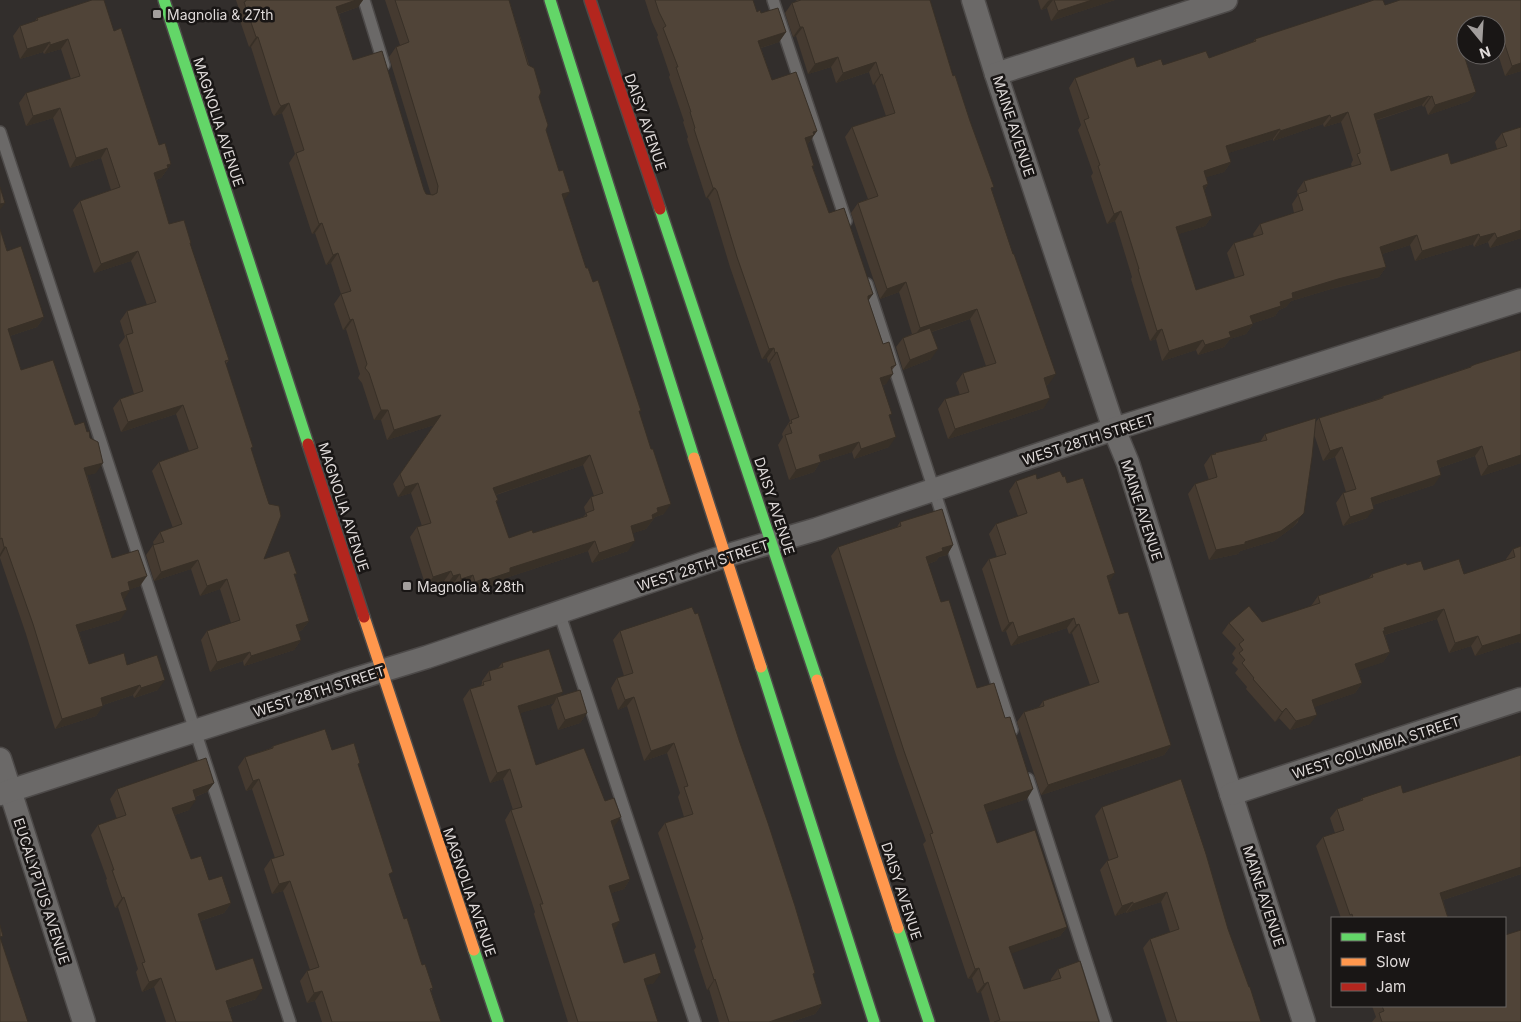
<svg xmlns="http://www.w3.org/2000/svg" width="1521" height="1022" viewBox="0 0 1521 1022" font-family="Inter,sans-serif">
  <style>
    .lines { fill: none; stroke-linecap: round; stroke-linejoin: round }
    .lane-casing { stroke: #4d4a49; stroke-width: 14 }
    .street-casing { stroke: #4d4a49; stroke-width: 25 }
    .fast-casing { stroke: #4d4a49; stroke-width: 14 }
    .slow-casing { stroke: #4d4a49; stroke-width: 14 }
    .jam-casing { stroke: #4d4a49; stroke-width: 14 }
    .lane { stroke: #6b6968; stroke-width: 11 }
    .street { stroke: #6b6968; stroke-width: 22 }
    .fast { stroke: #63d668; stroke-width: 11 }
    .slow { stroke: #ff974d; stroke-width: 11 }
    .jam { stroke: #b3261e; stroke-width: 11 }
    .wall { fill: #453a30; fill-rule: evenodd }
    .shaded-wall { fill: #383027 }
    .building { fill: #504438; stroke: #383027; fill-rule: evenodd }
    .poi-dot { fill: #a29e9c; stroke: #191615; stroke-width: 2 }
    .labels { text-anchor: middle; dominant-baseline: central; stroke-width: 5; stroke-linejoin: round; paint-order: stroke }
    .poi-label { font-size: 14px; fill: #dfdad9; stroke: #191615; text-anchor: start }
    .street-label { font-size: 14px; fill: #dfdad9; stroke: #191615 }
  </style>
  <rect width="100%" height="100%" fill="#322e2c"/>
  <g class="lines">
    <defs>
      <g id="lane">
        <path d="M364,0L384,65"/>
        <path d="M773,0L846,221"/>
        <path d="M0,132L290,1022"/>
        <path d="M867,284L1012,730"/>
        <path d="M559,612L695,1022"/>
        <path d="M1028,779L1106,1022"/>
      </g>
      <g id="street">
        <path d="M973,0L996,74L1114,429L1128,463L1231,794L1304,1022"/>
        <path d="M996,74L1226,0"/>
        <path d="M0,759L84,1022"/>
        <path d="M0,794L349,681L427,657L725,556L817,529L1114,429L1521,300"/>
        <path d="M1231,794L1521,699"/>
      </g>
      <g id="fast">
        <path d="M164,0L308,444"/>
        <path d="M550,0L694,458"/>
        <path d="M660,209L817,680"/>
        <path d="M761,667L874,1022"/>
        <path d="M898,928L929,1022"/>
        <path d="M474,950L498,1022"/>
      </g>
      <g id="slow">
        <path d="M694,458L761,667"/>
        <path d="M364,617L474,950"/>
        <path d="M817,680L898,928"/>
      </g>
      <g id="jam">
        <path d="M590,0L660,209"/>
        <path d="M308,444L364,617"/>
      </g>
    </defs>
    <use href="#lane" class="lane-casing"/>
    <use href="#street" class="street-casing"/>
    <use href="#fast" class="fast-casing"/>
    <use href="#slow" class="slow-casing"/>
    <use href="#jam" class="jam-casing"/>
    <use href="#lane" class="lane"/>
    <use href="#street" class="street"/>
    <use href="#fast" class="fast"/>
    <use href="#slow" class="slow"/>
    <use href="#jam" class="jam"/>
  </g>
  <g class="wall">
    <path d="M236,0H363L358,7L339,14L353,60L424,190L426,194L431,195L389,57L396,47L400,45L385,0H509L539,97L546,130L564,200L586,268L639,413L664,514L655,517L646,529L633,533L628,551L592,563L588,551L506,578L503,582L476,591V589L468,592L466,585L454,589L453,584L446,586L444,581L426,587L410,537L417,527L422,526L411,493L398,497L393,484L434,425L387,440L381,420H374L362,383L358,378L360,374L346,329L343,330L334,304L341,294L331,263L326,265L315,233L312,234L289,163L295,154L282,113L274,116L272,113L251,47H249L237,12L239,9ZM583,465L594,496L591,497L584,507L586,514L583,517L533,533L509,538L496,503L498,500L496,495Z"/>
    <path d="M645,0H753L757,12L761,13L786,32L779,42L761,48L772,80L817,131L807,145L813,168L829,213L873,294L868,300L883,344L896,365L892,370L886,384L883,385L889,417V447L854,459L852,452L820,462L814,472L789,480L778,445L783,437L782,434L784,430L790,421L770,362L768,363L767,358L762,359L730,267L710,201L708,198H706L687,139L688,137L683,122L684,121L669,77L670,75L657,37L658,35L652,22Z"/>
    <path d="M796,0H930L953,76L992,190L1049,384L1046,385L1044,408L948,439L938,409L945,399L960,395L956,383L963,373L986,366L970,319L932,332L931,359L903,370L896,347L903,338L912,334L899,292L880,299L851,213L858,203L868,199L845,137L852,127L886,116L875,84L873,85L869,72L836,83L831,67L808,74L796,36L793,37L785,13L792,3L797,1Z"/>
    <path d="M1038,0H1115L1051,21L1047,8L1041,10Z"/>
    <path d="M1521,0V71L1505,76L1496,48V25L1466,51L1463,52L1476,92L1469,101L1428,115L1425,106L1423,107L1422,105L1375,121L1391,171L1451,164L1497,149L1495,142L1502,133L1521,127V238L1490,248L1488,242L1474,247L1473,244L1415,261L1410,245L1382,254L1386,267L1379,277L1331,289L1291,301L1286,307L1279,310L1275,316L1253,323V324L1246,334L1230,339L1224,347L1198,355L1196,350L1162,361L1156,339L1150,341L1131,279L1132,277L1115,221L1107,224L1091,176L1093,173L1078,130L1081,125L1069,88L1075,78L1137,67L1163,65L1209,58L1253,42L1255,39L1385,5ZM1341,122L1353,160L1351,164L1352,167L1304,181L1297,191L1298,195L1292,204L1294,213L1260,224L1253,234L1254,237L1234,243L1227,253L1235,278L1196,290L1178,234L1205,226L1212,216L1204,191L1208,184L1206,177L1224,172L1231,162L1228,153L1273,139V141L1323,124L1324,127Z"/>
    <path d="M37,18L114,31L159,145L171,164L161,178L156,180L169,224L191,243L190,245L229,360L226,364L251,450L264,559L295,576L309,621L302,630L298,632L301,640L294,650L244,666L243,661L210,672L201,640L207,631L231,623L220,589L200,596L191,569L154,581L146,555L153,545H154L153,542L160,532L173,528L152,471L159,462L189,451L176,414L121,432L113,408L120,399L134,394L119,345L125,337L120,321L127,311L147,305L131,261L94,273L73,210L80,201L111,190L101,158L70,168L53,118L26,126L19,103L26,93L71,79L61,49L44,54L43,52L20,59L13,36L20,26L35,21Z"/>
    <path d="M0,229L7,251L44,317L37,327L10,336L21,370L75,425L96,473L87,475L112,558L140,586L130,589L123,600L120,620L79,632L89,664L127,665L158,690L134,698L133,695L103,705L96,716L55,729L26,634L0,558Z"/>
    <path d="M1471,366L1521,463L1481,476L1475,456L1439,468L1434,485L1373,505L1367,518L1343,526L1336,503L1343,493L1346,492L1335,457L1323,461L1314,434L1298,522L1293,527L1274,541L1240,551L1238,554L1209,560L1188,494L1195,484L1209,480L1204,465L1211,455L1214,454L1215,453L1260,442L1265,434L1315,423L1319,418L1381,398L1383,396L1470,367Z"/>
    <path d="M1063,477L1067,483L1109,582L1119,614L1171,745L1164,755L1041,795L1017,722L1024,712L1039,707L1043,701L1090,685L1072,633L1069,634L1067,628L1011,646L1006,631L1002,632L982,569L989,559L997,557L989,534L996,524L1018,516L1009,491L1016,481L1037,479Z"/>
    <path d="M900,522L953,545L947,555L939,557L936,561L928,564L941,602L977,688L1027,799L986,812L997,843L1067,927L1060,936L1011,953L1024,989L1051,981V979L1058,969L1099,1022H990L981,992L977,993L972,978L968,979L923,844L926,841L898,761L831,556L838,547L897,527Z"/>
    <path d="M1521,546V643L1518,642L1475,656L1471,646L1449,653L1437,619L1385,635L1390,652L1383,662L1358,670L1362,683L1355,693L1314,707L1310,724L1290,730L1279,718L1275,722L1246,689L1247,687L1235,673L1238,669L1232,663L1235,658L1232,654L1236,648L1222,633L1229,623L1262,622L1311,606L1318,596L1368,579L1372,574L1407,565L1424,570L1464,574L1506,560V559L1513,549Z"/>
    <path d="M620,631L813,976L822,1004L815,1014L791,1022H719L709,989L707,990L694,950L696,947L658,833L665,823L684,817L678,797L680,793L667,753L644,761L627,706L618,710L611,688L617,678L624,676L613,640Z"/>
    <path d="M502,663L560,696L587,713L580,723L558,730L551,707L554,703L520,713L536,765L614,827L613,828L630,879L624,889L611,893L614,931L624,963L654,983L646,985L658,1022H568L534,914L535,912L505,820L511,810H513L503,779L490,783L463,699L470,689L481,686L482,683V681L489,671L498,668Z"/>
    <path d="M273,746L332,750L358,766L390,877L404,919L422,965L433,988L431,991L441,1022H322L315,1001L307,1003L300,981L307,971L310,970L283,891L272,894L264,869L271,859L275,858L252,789L246,791L238,767L245,757L271,748Z"/>
    <path d="M214,783L207,792L195,797L189,810L175,815L191,859L209,880L231,903L224,913L200,921L216,970L256,999L229,1008L233,1022H166L154,987L142,992L136,972L138,969L118,907L115,908L106,880L107,879L91,835L98,825L117,819L110,799L117,789Z"/>
    <path d="M1403,793L1521,874L1443,900L1448,918H1341L1316,846L1323,837L1335,833L1330,818L1337,809L1360,801L1362,798Z"/>
    <path d="M1102,807L1228,929L1261,1022H1167L1143,948L1150,939L1170,932L1161,902L1126,913V912L1115,916L1100,870L1107,861L1109,860L1095,816Z"/>
    <path d="M1372,1006H1505L1521,1022H1372L1376,1017Z"/>
  </g>
  <g class="shaded-wall">
    <path d="M356,0H363L358,7L329,17L336,7Z"/>
    <path d="M1050,0H1053L1047,8L1041,10L1048,1Z"/>
    <path d="M1092,0H1115L1051,21L1058,11Z"/>
    <path d="M800,27H803L796,36L793,37Z"/>
    <path d="M786,32L779,42L751,51L758,41Z"/>
    <path d="M1501,33L1496,40V34Z"/>
    <path d="M256,37H258L251,47H249Z"/>
    <path d="M68,39L61,49L44,54L50,45Z"/>
    <path d="M50,42L43,52L20,59L27,49Z"/>
    <path d="M1466,44V51L1454,55L1461,46Z"/>
    <path d="M838,57L831,67L808,74L815,64Z"/>
    <path d="M876,62L869,72L836,83L843,73Z"/>
    <path d="M1521,63V71L1505,76L1512,66Z"/>
    <path d="M882,74L875,84L873,85L880,75Z"/>
    <path d="M1476,92L1469,101L1428,115L1435,105Z"/>
    <path d="M1429,96L1422,105L1367,123L1374,114Z"/>
    <path d="M1432,96L1425,106L1423,107L1430,97Z"/>
    <path d="M289,103L282,113L274,116L281,106Z"/>
    <path d="M60,108L53,118L26,126L33,116Z"/>
    <path d="M1348,112L1341,122L1324,127L1331,118Z"/>
    <path d="M1330,115L1323,124L1273,141L1280,131Z"/>
    <path d="M1280,129L1273,139L1219,156L1226,146Z"/>
    <path d="M817,131L807,145L805,138L813,132Z"/>
    <path d="M107,148L101,158L70,168L76,158Z"/>
    <path d="M1231,162L1224,172L1197,180L1204,171Z"/>
    <path d="M171,164L161,178L147,183L154,173L167,165Z"/>
    <path d="M1208,184L1202,194L1203,186Z"/>
    <path d="M713,188H715L708,198H706Z"/>
    <path d="M570,192L563,202L562,194Z"/>
    <path d="M5,203L0,210V204Z"/>
    <path d="M1121,211L1115,221L1107,224L1114,214Z"/>
    <path d="M1212,216L1205,226L1169,237L1176,227Z"/>
    <path d="M322,223L315,233L312,234L319,224Z"/>
    <path d="M1521,230V238L1490,248L1497,238Z"/>
    <path d="M1495,233L1488,242L1474,247L1480,237Z"/>
    <path d="M1479,234L1473,244L1415,261L1422,251Z"/>
    <path d="M1417,235L1410,245L1373,257L1380,247Z"/>
    <path d="M138,251L131,261L94,273L101,264Z"/>
    <path d="M338,253L331,263L326,265L333,255Z"/>
    <path d="M1386,267L1379,277L1331,289L1291,301L1286,307L1279,310L1275,316L1244,326L1250,316L1280,302L1292,293L1338,279Z"/>
    <path d="M906,282L899,292L880,299L887,289Z"/>
    <path d="M873,294L866,304L868,296Z"/>
    <path d="M977,309L970,319L913,338L920,328Z"/>
    <path d="M44,317L37,327L1,339L8,329Z"/>
    <path d="M353,319L346,329L343,330L350,320Z"/>
    <path d="M1253,324L1246,334L1230,339L1224,347L1198,355L1205,345L1229,332Z"/>
    <path d="M1162,329L1156,339L1150,341L1157,331Z"/>
    <path d="M1203,340L1196,350L1162,361L1169,351Z"/>
    <path d="M774,348L767,358L762,359L769,349Z"/>
    <path d="M938,349L931,359L903,370L910,360Z"/>
    <path d="M777,352L770,362L768,363L775,353Z"/>
    <path d="M893,374L886,384L873,388L880,378Z"/>
    <path d="M1056,374L1049,384L1037,388L1044,378Z"/>
    <path d="M1050,398L1044,408L948,439L955,429Z"/>
    <path d="M183,405L176,414L121,432L128,422Z"/>
    <path d="M381,410H388L381,420H374Z"/>
    <path d="M441,415L434,425L387,440L394,430Z"/>
    <path d="M896,437L889,447L854,459L861,449Z"/>
    <path d="M859,442L852,452L820,462L814,472L789,480L796,470L819,455Z"/>
    <path d="M1482,446L1475,456L1430,471L1437,461Z"/>
    <path d="M1342,447L1335,457L1323,461L1330,451Z"/>
    <path d="M590,455L583,465L486,498L493,488Z"/>
    <path d="M1521,455V463L1481,476L1488,466Z"/>
    <path d="M103,463L96,473L78,478L84,468Z"/>
    <path d="M1441,475L1434,485L1364,508L1371,498Z"/>
    <path d="M418,483L411,493L398,497L405,487Z"/>
    <path d="M671,504L664,514L655,517L646,529L624,536L631,526L657,508Z"/>
    <path d="M1374,509L1367,518L1343,526L1350,517Z"/>
    <path d="M1304,513L1293,527L1274,541L1240,551L1238,554L1209,560L1216,550L1245,542Z"/>
    <path d="M595,541L588,551L506,578L503,582L476,591L483,581L510,568Z"/>
    <path d="M635,541L628,551L592,563L599,553Z"/>
    <path d="M953,545L947,555L939,557L936,561L919,567L926,557L942,548Z"/>
    <path d="M4,547H6L0,557V554Z"/>
    <path d="M198,560L191,569L154,581L161,572Z"/>
    <path d="M451,571L444,581L426,587L433,577Z"/>
    <path d="M1115,573L1109,583L1107,576Z"/>
    <path d="M460,574L453,584L446,586L453,576Z"/>
    <path d="M473,575L466,585L454,589L461,579Z"/>
    <path d="M147,576L140,586L122,592L128,582Z"/>
    <path d="M227,579L220,589L200,596L207,586Z"/>
    <path d="M483,579L476,589L468,592L475,582Z"/>
    <path d="M130,590L124,600L121,593Z"/>
    <path d="M1444,609L1437,619L1381,636L1384,628Z"/>
    <path d="M127,610L120,620L69,635L76,625Z"/>
    <path d="M1074,618L1067,628L1011,646L1018,637Z"/>
    <path d="M309,621L302,630L289,635L296,625Z"/>
    <path d="M1013,622L1006,631L1002,632L1009,623Z"/>
    <path d="M1079,624L1072,633L1069,634L1076,625Z"/>
    <path d="M1521,634V643L1518,642L1475,656L1482,646Z"/>
    <path d="M1478,636L1471,646L1449,653L1455,643Z"/>
    <path d="M301,640L294,650L244,666L251,656Z"/>
    <path d="M250,652L243,661L210,672L217,662Z"/>
    <path d="M1390,652L1383,662L1349,674L1355,664Z"/>
    <path d="M165,680L158,690L134,698L141,688Z"/>
    <path d="M1362,683L1355,693L1306,710L1312,700Z"/>
    <path d="M140,685L133,695L94,708L101,698Z"/>
    <path d="M563,692L558,699L557,697L554,703L511,716L518,706Z"/>
    <path d="M634,697L627,706L618,710L625,700Z"/>
    <path d="M103,706L96,716L55,729L62,719Z"/>
    <path d="M1286,708L1279,718L1275,722L1282,712Z"/>
    <path d="M587,713L580,723L558,730L565,720Z"/>
    <path d="M1317,715L1310,724L1290,730L1296,721Z"/>
    <path d="M674,743L667,753L644,761L651,751Z"/>
    <path d="M1171,745L1164,755L1041,795L1048,785Z"/>
    <path d="M510,769L503,779L490,783L497,773Z"/>
    <path d="M259,779L252,789L246,791L253,781Z"/>
    <path d="M214,783L207,792L186,800L193,790Z"/>
    <path d="M1033,789L1027,799L977,815L984,805Z"/>
    <path d="M196,800L189,810L166,818L172,808Z"/>
    <path d="M621,817L614,827L604,831L611,821Z"/>
    <path d="M1521,867V874L1434,903L1440,893Z"/>
    <path d="M630,879L624,889L602,896L609,886Z"/>
    <path d="M290,881L283,891L272,894L279,884Z"/>
    <path d="M1167,892L1161,902L1126,913L1133,904Z"/>
    <path d="M124,897L118,907L115,908L122,898Z"/>
    <path d="M1133,902L1126,912L1115,916L1122,906Z"/>
    <path d="M231,903L224,913L191,924L198,914Z"/>
    <path d="M620,921L614,931L612,924Z"/>
    <path d="M1067,927L1060,936L1002,957L1009,947Z"/>
    <path d="M979,968L972,978L968,979L975,969Z"/>
    <path d="M661,973L654,983L637,988L644,979Z"/>
    <path d="M161,978L154,987L142,992L149,982Z"/>
    <path d="M715,979L709,989L707,990L714,980Z"/>
    <path d="M988,982L981,992L977,993L984,984Z"/>
    <path d="M263,989L256,999L220,1011L226,1001Z"/>
    <path d="M322,991L315,1001L307,1003L314,993Z"/>
    <path d="M822,1004L815,1014L791,1022H769Z"/>
  </g>
  <g class="building">
    <path d="M92,0H104L114,31L121,28L159,145L165,143L171,164L167,165L168,168L154,173L169,224L184,220L191,243H190L229,360L225,361L253,447L251,448L265,492L269,504L279,506L281,516L264,559L289,551L297,574H294L309,621L296,625L301,640L251,656L250,652L217,662L207,631L240,620L227,579L207,586L198,560L161,572L153,545L164,542L160,532L182,524L159,462L198,448L183,405L128,422L120,399L143,391L126,335L133,333L127,311L156,302L138,251L101,264L80,201L120,187L107,148L76,158L60,108L33,116L26,93L80,76L68,39L50,45V42L27,49L20,26L38,20L37,18Z"/>
    <path d="M246,0H356L336,7L353,60L382,51L424,190L426,194L433,195L437,193L438,186L396,47L409,42L395,0H509L528,65L534,68L541,92L539,97L548,125L546,130L559,171L563,170L570,192L562,194L586,268H588L593,282L598,280L641,411H639L651,449H653L671,504L657,508L658,512L652,515L653,519L631,526L635,541L599,553L595,541L510,568V572L483,581V579L475,582L473,575L461,579L460,574L453,576L451,571L433,577L417,527L431,523L418,483L405,487L400,474L441,415L394,430L388,410H381L369,373L365,368L367,364L353,319L350,320L341,294L351,291L338,253L333,255L322,223L319,224L296,153L304,150L289,103L281,106L279,103L258,37H256L244,2L246,1ZM590,455L603,493L591,497L594,510L586,513L587,516L533,533L532,530L509,538L496,501L498,500L493,488Z"/>
    <path d="M655,0H753L757,12L760,10L761,13L778,8L786,32L758,41L772,80L796,72L817,131L813,132L814,135L805,138L814,166H812L829,213L844,208L873,294L868,296V299L883,344L889,342L896,365L891,367L893,374L880,378L892,414L889,415L896,437L861,449L859,442L819,455L821,462L796,470L785,435L792,433L789,424L792,423L791,420L799,417L777,352L775,353L774,348L769,349L737,257L717,191L715,188H713L694,129L695,128L690,112H691L676,67H678L663,28L666,26L659,12Z"/>
    <path d="M801,0H930L953,76L955,75L970,121L994,187L991,188L1013,254H1014L1056,374L1044,378L1050,398L955,429L945,399L969,392L963,373L996,363L977,309L920,328L906,282L887,289L858,203L878,196L852,127L895,113L882,74L880,75L876,62L843,73L838,57L815,64L803,27H800L792,3Z"/>
    <path d="M1054,0H1092L1058,11Z"/>
    <path d="M1374,0H1383L1385,5L1400,0H1521V63L1512,66L1501,33L1496,34V25H1466V44L1461,46L1476,92L1435,105L1432,96L1430,97L1429,96L1374,114L1391,171L1448,153L1451,164L1507,146L1502,133L1521,127V230L1497,238L1495,233L1480,237L1479,234L1422,251L1417,235L1380,247L1386,267L1338,279L1292,293L1293,298L1280,302L1281,306L1250,316L1253,324L1229,332L1231,337L1205,345L1203,340L1169,351L1162,329L1157,331L1138,269H1139L1121,211L1114,214L1098,166L1100,165L1084,120L1089,118L1075,78L1134,57L1137,67L1161,59L1163,65L1206,51L1209,58L1256,41L1255,39ZM1348,112L1360,150V153L1357,154L1361,164L1304,181L1307,191L1298,194L1303,210L1260,224L1263,234L1234,243L1244,275L1196,290L1176,227L1212,216L1203,186L1208,184L1204,171L1231,162L1226,146L1280,129V131L1330,115L1331,118Z"/>
    <path d="M0,187L5,203L0,204Z"/>
    <path d="M0,229L7,251L21,246L44,317L8,329L21,370L53,360L75,425L84,422L87,432L89,431L90,438L98,442L103,463L84,468L112,558L138,550L147,576L128,582L130,590L121,593L127,610L76,625L89,664L124,653L127,665L157,655L165,680L141,688L140,685L101,698L103,706L62,719L33,624L8,553L6,547H4L2,538L0,539Z"/>
    <path d="M930,328L938,349L910,360L903,338Z"/>
    <path d="M1521,350V455L1488,466L1482,446L1437,461L1441,475L1371,498L1374,509L1350,517L1343,493L1356,489L1342,447L1330,451L1319,418L1383,398V396L1471,367V366L1476,364Z"/>
    <path d="M1316,418L1312,457L1304,513L1300,517L1281,531L1245,542V544L1216,550L1195,484L1217,477L1211,455L1216,454L1215,453L1267,440L1265,434Z"/>
    <path d="M1060,471L1063,477L1065,476L1067,483L1083,478L1115,573L1107,576L1119,614L1128,612L1171,745L1048,785L1024,712L1044,706L1043,701L1099,682L1079,624L1076,625L1074,618L1018,637L1013,622L1009,623L989,559L1006,554L996,524L1027,513L1016,481L1036,474L1037,479Z"/>
    <path d="M942,509L953,545L942,548L943,551L926,557L941,602L949,600L977,688L994,683L1005,718L1010,717L1033,789L984,805L997,843L1035,830L1067,927L1009,947L1024,989L1061,978L1058,969L1080,961L1099,1022H994L1000,1020L988,982L984,984L979,968L975,969L930,834L933,833L904,751L838,547L901,526L900,522Z"/>
    <path d="M1521,546V634L1482,646L1478,636L1455,643L1444,609L1384,628L1385,631H1383L1390,652L1355,664L1362,683L1312,700L1317,715L1296,721L1286,708L1282,712L1253,679L1254,678L1242,663L1245,660L1239,653L1243,650L1239,644L1244,640L1229,623L1249,606L1262,622L1320,603L1318,596L1373,577L1372,574L1406,563L1407,565L1421,561L1424,570L1459,559L1464,574L1515,557L1513,549Z"/>
    <path d="M692,607L695,614L698,613L739,740L768,823L795,906L815,973L813,974L822,1004L769,1022H729L715,979L714,980L701,940L703,939L665,823L693,814L684,787L688,786L674,743L651,751L634,697L625,700L617,678L633,673L620,631Z"/>
    <path d="M549,649L563,692L518,706L536,765L584,748L605,801L614,798L621,817L611,821L630,879L609,886L620,921L612,924L624,963L655,953L661,973L644,979L658,1022H578L540,904H543L511,810L522,807L510,769L497,773L470,689L484,685L483,682L491,680L489,671L503,667L502,663Z"/>
    <path d="M580,690L587,713L565,720L557,697Z"/>
    <path d="M325,729L332,750L354,743L360,763L358,764L393,872L389,874L404,919L407,918L422,965L425,964L433,988L430,989L441,1022H332L322,991L314,993L307,971L319,967L290,881L279,884L271,859L284,855L259,779L253,781L245,757L273,748V746Z"/>
    <path d="M1521,755V867L1440,893L1448,918H1353L1352,914L1350,915L1323,837L1344,830L1337,809L1363,800L1362,798L1401,785L1403,793Z"/>
    <path d="M206,758L214,783L193,790L196,800L172,808L191,859L201,856L209,880L222,876L231,903L198,914L216,970L253,958L263,989L226,1001L233,1022H176L161,978L149,982L142,963L145,962L124,897L122,898L112,870H114L98,825L126,815L117,789Z"/>
    <path d="M1181,779L1206,854L1228,929L1249,987H1250L1261,1022H1177L1150,939L1179,929L1167,892L1133,904V902L1122,906L1107,861L1118,857L1102,807Z"/>
    <path d="M0,925L3,936L0,937L28,1022H0Z"/>
    <path d="M1521,930V1022H1382L1379,1013L1384,1011L1382,1006H1505V935Z"/>
  </g>
  <g class="poi-dot">
    <rect x="152" y="9" width="10" height="10" rx="2.5"/>
    <rect x="402" y="581" width="10" height="10" rx="2.5"/>
  </g>
  <g class="labels">
    <g class="poi-label">
      <text x="167" y="14">Magnolia &amp; 27th</text>
      <text x="417" y="586">Magnolia &amp; 28th</text>
    </g>
    <g class="street-label">
      <text transform="translate(219 122) rotate(72)">MAGNOLIA AVENUE</text>
      <text transform="translate(646 122) rotate(71)">DAISY AVENUE</text>
      <text transform="translate(1014 126) rotate(72)">MAINE AVENUE</text>
      <text transform="translate(1088 439) rotate(-18)">WEST 28TH STREET</text>
      <text transform="translate(775 506) rotate(72)">DAISY AVENUE</text>
      <text transform="translate(344 507) rotate(72)">MAGNOLIA AVENUE</text>
      <text transform="translate(1142 510) rotate(72)">MAINE AVENUE</text>
      <text transform="translate(703 565) rotate(-18)">WEST 28TH STREET</text>
      <text transform="translate(319 691) rotate(-18)">WEST 28TH STREET</text>
      <text transform="translate(1376 747) rotate(-18)">WEST COLUMBIA STREET</text>
      <text transform="translate(42 891) rotate(72)">EUCALYPTUS AVENUE</text>
      <text transform="translate(902 891) rotate(72)">DAISY AVENUE</text>
      <text transform="translate(470 892) rotate(71)">MAGNOLIA AVENUE</text>
      <text transform="translate(1264 896) rotate(72)">MAINE AVENUE</text>
    </g>
  </g>
  <rect x="1331" y="917" width="175" height="90" fill="#191615" stroke="#686463"/>
  <rect x="1341" y="933" width="25" height="8" fill="#63d668" stroke="#686463"/>
  <text x="1376" y="942" font-size="15" fill="#dfdad9">Fast</text>
  <rect x="1341" y="958" width="25" height="8" fill="#ff974d" stroke="#686463"/>
  <text x="1376" y="967" font-size="15" fill="#dfdad9">Slow</text>
  <rect x="1341" y="983" width="25" height="8" fill="#b3261e" stroke="#686463"/>
  <text x="1376" y="992" font-size="15" fill="#dfdad9">Jam</text>
  <g transform="translate(1481 40) rotate(162)"><circle r="24" fill="#191615" stroke="#686463"/>
  <path d="M0-4L9 19L0 12L-9 19Z" fill="#a29e9c"/>
  <text y="-8" font-size="14" font-weight="bold" text-anchor="middle" fill="#dfdad9">N</text>
  </g>
</svg>
